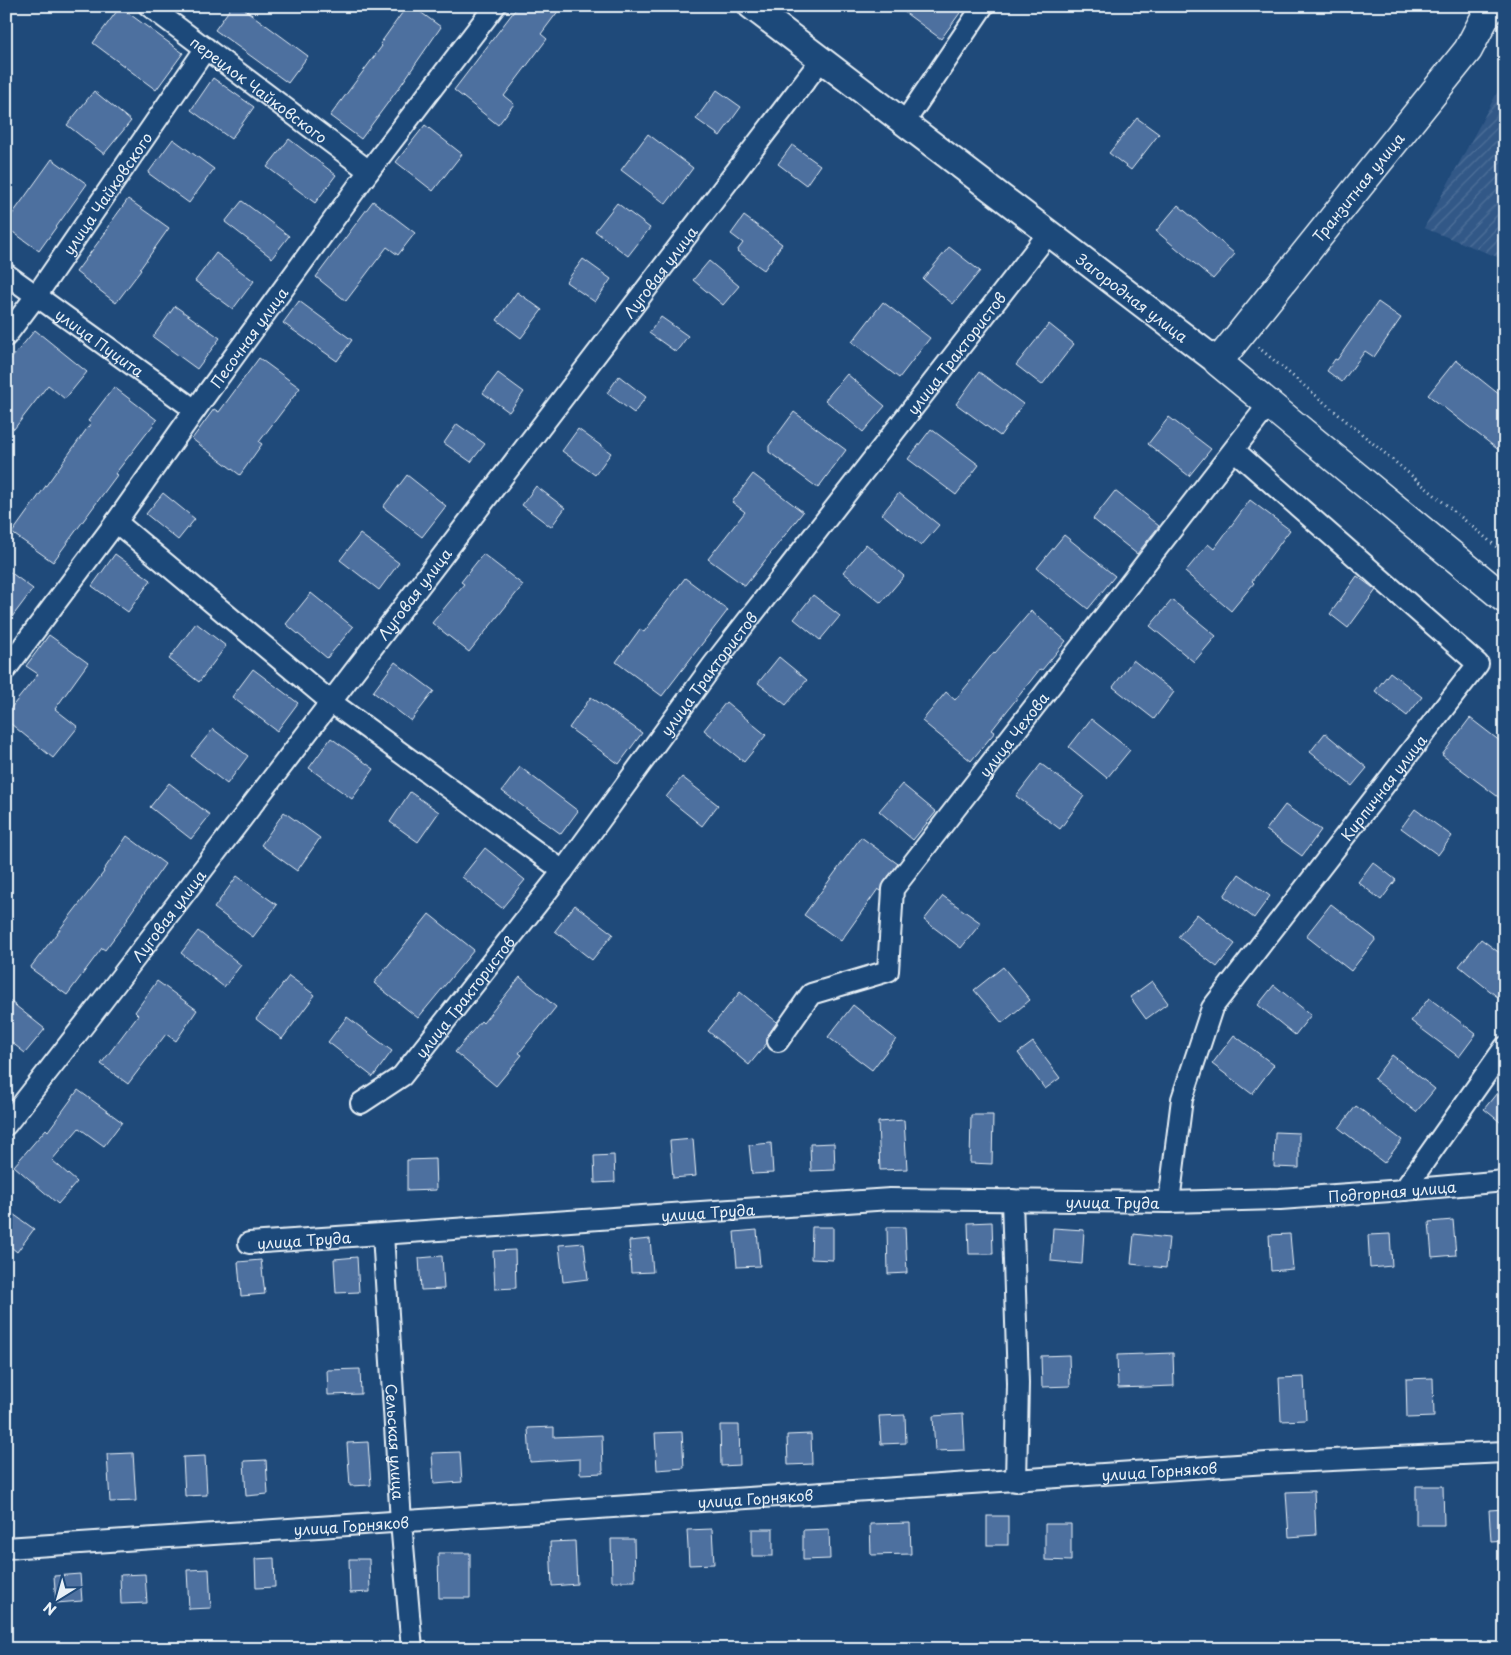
<svg xmlns="http://www.w3.org/2000/svg" width="1511" height="1655" viewBox="0 0 1511 1655" font-family="'Playpen Sans',sans-serif">
  <style>
    .industrial { fill: url(#industrial-furrows) }
    .building { fill: #4e6f9f; stroke: #e8f1f8 }
    .lines { fill: none; stroke-linecap: round; stroke-linejoin: round }
    .minor-casing { stroke: #e8f1f8; stroke-width: 24 }
    .tertiary-casing { stroke: #e8f1f8; stroke-width: 29 }
    .secondary-casing { stroke: #e8f1f8; stroke-width: 31 }
    .path { stroke: #e8f1f8; stroke-width: 3; stroke-dasharray: 1 4; stroke-linecap: butt }
    .minor { stroke: #1f4a7a; stroke-width: 20 }
    .tertiary { stroke: #1f4a7a; stroke-width: 25 }
    .secondary { stroke: #1f4a7a; stroke-width: 28 }
    .labels { text-anchor: middle; dominant-baseline: central; stroke-width: 4; stroke-linejoin: round; paint-order: stroke }
    .street-label { font-size: 15px; fill: #e8f1f8; stroke: #1f4a7a }
  </style>
  <defs>
    <pattern id="industrial-furrows" width="10" height="10" patternUnits="userSpaceOnUse" patternTransform="scale(1.25)"><rect width="10" height="10" fill="#315887"/><path d="M-1 1l2-2M0 10L10 0M9 11l2-2" fill="none" stroke="#4f7099"/></pattern>
  </defs>
  <rect width="100%" height="100%" fill="#1f4a7a"/>
  <filter id="ink" filterUnits="userSpaceOnUse"><feTurbulence type="fractalNoise" baseFrequency=".02" numOctaves="2"/><feDisplacementMap in="SourceGraphic" scale="10" xChannelSelector="R" yChannelSelector="G"/><feConvolveMatrix kernelMatrix="1 2 1 2 8 2 1 2 1" color-interpolation-filters="sRGB"/></filter>
  <g filter="url(#ink)">
    <path class="industrial" d="M1505,78V260L1424,228Z"/>
    <g class="building">
      <path d="M232,6H240L308,56L288,83L215,30Z"/>
      <path d="M407,6H412L441,27L401,85L361,139L330,116L382,46L380,44Z"/>
      <path d="M518,6H562L541,34L547,39L504,96L514,104L498,125L454,90Z"/>
      <path d="M896,6H965L941,39Z"/>
      <path d="M120,7L183,53L156,90L93,43Z"/>
      <path d="M213,78L254,107L231,139L191,110Z"/>
      <path d="M717,90L741,107L720,136L696,119Z"/>
      <path d="M94,91L131,121L104,154L67,125Z"/>
      <path d="M1137,118L1159,134L1131,170L1109,153Z"/>
      <path d="M425,125L462,154L433,191L396,162Z"/>
      <path d="M648,134L693,168L666,204L621,170Z"/>
      <path d="M173,139L214,169L189,203L148,173Z"/>
      <path d="M289,139L336,175L315,203L267,167Z"/>
      <path d="M792,145L820,165L806,185L778,164Z"/>
      <path d="M52,159L87,184L39,251L6,227V223Z"/>
      <path d="M128,199L169,228L140,269L141,270L116,303L76,272L108,229L107,228Z"/>
      <path d="M242,201L289,236L272,258L225,222Z"/>
      <path d="M373,201L415,233L398,255L387,247L346,301L316,277Z"/>
      <path d="M617,203L650,228L628,256L595,231Z"/>
      <path d="M1178,205L1235,254L1213,279L1156,231Z"/>
      <path d="M744,216L782,244L764,270L737,251L743,243L731,234Z"/>
      <path d="M949,247L980,271L953,304L923,279Z"/>
      <path d="M216,253L254,281L233,309L195,281Z"/>
      <path d="M583,259L611,279L595,302L566,282Z"/>
      <path d="M709,261L739,286L723,305L693,280Z"/>
      <path d="M517,292L542,310L521,338L497,320Z"/>
      <path d="M299,301L352,340L337,361L283,323Z"/>
      <path d="M883,302L930,338L899,378L852,342Z"/>
      <path d="M1378,302L1401,318L1374,357L1365,351L1342,382L1327,371L1335,359L1337,360Z"/>
      <path d="M175,306L220,338L197,369L153,337Z"/>
      <path d="M661,317L688,336L676,352L649,333Z"/>
      <path d="M1049,324L1074,344L1042,385L1016,365Z"/>
      <path d="M35,330L87,372L65,399L48,385L14,429L6,423V365Z"/>
      <path d="M259,358L300,388L259,442L262,444L240,475L192,439L214,409L219,412Z"/>
      <path d="M1456,360L1505,399V455L1428,395Z"/>
      <path d="M979,372L1023,404L1000,436L956,404Z"/>
      <path d="M498,373L524,392L509,412L483,393Z"/>
      <path d="M847,374L885,406L863,432L825,400Z"/>
      <path d="M619,376L646,397L634,413L607,393Z"/>
      <path d="M114,387L157,420L115,474L117,475L53,562L12,533L91,423L88,421Z"/>
      <path d="M794,412L846,450L818,488L769,452V446Z"/>
      <path d="M1169,417L1211,449L1189,476L1148,444Z"/>
      <path d="M457,424L485,444L471,462L444,443Z"/>
      <path d="M578,429L611,453L595,475L562,451Z"/>
      <path d="M931,429L979,465L956,495L908,459Z"/>
      <path d="M753,474L803,512L745,586L708,559L745,512L732,502Z"/>
      <path d="M407,475L446,506L422,537L383,507Z"/>
      <path d="M536,486L565,508L551,527L522,505Z"/>
      <path d="M1115,491L1159,526L1137,554L1093,519Z"/>
      <path d="M163,493L195,519L178,540L146,514Z"/>
      <path d="M899,493L939,525L921,546L882,514Z"/>
      <path d="M1250,500L1290,530L1252,581L1254,583L1231,611L1185,572L1208,544L1214,549Z"/>
      <path d="M360,534L399,563L379,590L340,560Z"/>
      <path d="M1064,535L1115,576L1088,609L1037,568Z"/>
      <path d="M866,544L904,576L881,603L843,572Z"/>
      <path d="M115,554L151,580L128,612L92,586Z"/>
      <path d="M483,554L523,585L469,652L432,623L464,584L461,582Z"/>
      <path d="M6,569L33,589L6,625Z"/>
      <path d="M1357,576L1376,590L1348,628L1330,614Z"/>
      <path d="M685,578L728,610L662,696L616,662L640,629L644,632Z"/>
      <path d="M311,593L353,627L327,658L286,624Z"/>
      <path d="M813,595L840,616L820,640L794,619Z"/>
      <path d="M1172,600L1216,636L1194,662L1150,626Z"/>
      <path d="M1031,611L1066,641L1042,670L1040,669L992,730L995,732L971,761L922,721L946,692L955,700L994,652L995,653Z"/>
      <path d="M196,623L226,646L199,682L169,659Z"/>
      <path d="M49,635L88,663L55,709L78,727L53,758L6,720V714L38,674L26,666Z"/>
      <path d="M779,657L807,680L786,705L758,683Z"/>
      <path d="M1133,660L1174,692L1154,719L1113,687Z"/>
      <path d="M395,662L434,691L411,721L373,692Z"/>
      <path d="M253,669L298,703L277,731L232,697Z"/>
      <path d="M1390,672L1422,697L1407,716L1375,691Z"/>
      <path d="M591,697L642,733L619,764L569,728Z"/>
      <path d="M726,702L766,735L744,762L704,730Z"/>
      <path d="M1470,718L1505,745V802L1442,755Z"/>
      <path d="M1091,719L1130,750L1107,778L1069,747Z"/>
      <path d="M213,729L248,756L227,784L191,756Z"/>
      <path d="M1325,733L1367,768L1352,786L1310,752Z"/>
      <path d="M331,738L374,769L352,799L309,768Z"/>
      <path d="M1041,764L1084,796L1060,829L1016,796Z"/>
      <path d="M520,767L578,811L561,834L502,791Z"/>
      <path d="M682,777L718,805L702,826L666,797Z"/>
      <path d="M169,783L210,815L191,839L150,807Z"/>
      <path d="M902,784L936,812L913,840L879,811Z"/>
      <path d="M410,792L439,812L418,842L390,822Z"/>
      <path d="M1285,805L1321,830L1302,856L1266,830Z"/>
      <path d="M1415,809L1452,836L1438,855L1401,828Z"/>
      <path d="M284,812L320,838L297,871L261,845Z"/>
      <path d="M127,836L165,864L127,918L128,919L105,950L102,948L67,995L30,968L104,872L103,871Z"/>
      <path d="M861,837L898,864L884,882L881,891L878,889L841,941L804,915Z"/>
      <path d="M485,848L525,880L502,908L462,877Z"/>
      <path d="M1373,862L1396,880L1381,900L1358,882Z"/>
      <path d="M1239,874L1270,896L1254,918L1224,896Z"/>
      <path d="M237,876L277,905L253,937L214,908Z"/>
      <path d="M943,896L981,923L961,948L924,920Z"/>
      <path d="M1331,904L1376,939L1351,971L1306,936Z"/>
      <path d="M575,905L613,934L592,960L555,931Z"/>
      <path d="M429,914L474,950L418,1018L374,983Z"/>
      <path d="M1197,914L1235,944L1217,967L1178,937Z"/>
      <path d="M198,931L241,965L224,987L181,953Z"/>
      <path d="M1481,939L1505,957V1003L1459,966Z"/>
      <path d="M1003,967L1030,1000L1002,1023L974,990Z"/>
      <path d="M289,976L315,995L282,1039L256,1019Z"/>
      <path d="M520,977L556,1007L519,1053L522,1055L496,1086L455,1052L481,1021L483,1023Z"/>
      <path d="M157,981L197,1010L176,1041L166,1034L128,1084L101,1064L138,1015L135,1012Z"/>
      <path d="M1152,981L1168,1003L1146,1019L1130,997Z"/>
      <path d="M1274,985L1311,1015L1295,1035L1258,1005Z"/>
      <path d="M740,992L777,1022L768,1035L767,1043L749,1065L708,1031Z"/>
      <path d="M6,998L45,1029L25,1053L6,1038Z"/>
      <path d="M1429,998L1476,1034L1459,1057L1411,1021Z"/>
      <path d="M853,1005L896,1039L872,1070L828,1037Z"/>
      <path d="M347,1017L392,1051L373,1077L328,1042Z"/>
      <path d="M1234,1035L1274,1065L1252,1094L1212,1064Z"/>
      <path d="M1033,1042L1060,1078L1045,1089L1018,1053Z"/>
      <path d="M1392,1055L1435,1089L1416,1112L1374,1079Z"/>
      <path d="M1505,1083V1126L1484,1109Z"/>
      <path d="M78,1090L122,1122L104,1146L79,1128L52,1160L77,1182L58,1204L14,1166L46,1129L48,1131Z"/>
      <path d="M1356,1106L1402,1140L1384,1163L1339,1128Z"/>
      <path d="M971,1115H993L992,1164L970,1163Z"/>
      <path d="M904,1120L907,1169L880,1170L878,1122Z"/>
      <path d="M1275,1132L1299,1133V1168L1274,1167Z"/>
      <path d="M693,1139L696,1176L673,1178L670,1141Z"/>
      <path d="M771,1143L773,1173L752,1174L749,1145Z"/>
      <path d="M834,1143L835,1170L811,1171L810,1144Z"/>
      <path d="M614,1155L615,1182L595,1183L594,1156Z"/>
      <path d="M435,1159L436,1190L407,1191V1160Z"/>
      <path d="M6,1209L34,1229L17,1252L6,1243Z"/>
      <path d="M1453,1220L1456,1255L1432,1257L1429,1222Z"/>
      <path d="M992,1222L993,1254H969L968,1223Z"/>
      <path d="M812,1227H833V1260L811,1259Z"/>
      <path d="M887,1227H905L907,1273L888,1274Z"/>
      <path d="M1053,1228L1084,1230L1082,1264L1051,1261Z"/>
      <path d="M757,1230L760,1266L737,1267L734,1232Z"/>
      <path d="M1134,1234L1169,1238L1166,1268L1131,1264Z"/>
      <path d="M1290,1234L1293,1269L1271,1271L1269,1235Z"/>
      <path d="M1390,1234L1392,1266L1370,1268L1368,1235Z"/>
      <path d="M650,1239L653,1272L631,1273L629,1241Z"/>
      <path d="M584,1243L588,1279L563,1282L559,1245Z"/>
      <path d="M515,1250L516,1288L495,1289L493,1251Z"/>
      <path d="M442,1256L444,1289L421,1290L419,1258Z"/>
      <path d="M357,1257L359,1292L336,1293L334,1259Z"/>
      <path d="M261,1260L265,1294L241,1296L238,1262Z"/>
      <path d="M1173,1353L1174,1386L1118,1388L1117,1355Z"/>
      <path d="M1069,1355L1070,1386L1042,1387L1041,1356Z"/>
      <path d="M360,1369L361,1394L328,1395L327,1370Z"/>
      <path d="M1304,1377L1306,1420L1281,1421L1279,1378Z"/>
      <path d="M1433,1378L1434,1417L1407,1418L1406,1379Z"/>
      <path d="M963,1414L965,1450L935,1451L933,1416Z"/>
      <path d="M905,1415L906,1443L881,1444L879,1416Z"/>
      <path d="M720,1425H739L740,1465L721,1466Z"/>
      <path d="M554,1427V1437L602,1435L603,1473L580,1474V1459L530,1462L528,1428Z"/>
      <path d="M682,1432L684,1468L657,1470L655,1433Z"/>
      <path d="M811,1434L812,1464L788,1465L787,1435Z"/>
      <path d="M368,1442L371,1485L350,1486L347,1443Z"/>
      <path d="M460,1452L462,1482L434,1484L432,1453Z"/>
      <path d="M133,1453L136,1501L110,1502L107,1454Z"/>
      <path d="M205,1456L207,1495L185,1496L183,1457Z"/>
      <path d="M266,1460L268,1494L246,1496L244,1461Z"/>
      <path d="M1416,1486H1443L1444,1525H1416Z"/>
      <path d="M1314,1491L1316,1535L1289,1537L1286,1492Z"/>
      <path d="M1505,1509V1540L1491,1541L1489,1510Z"/>
      <rect x="987" y="1516" width="21" height="29"/>
      <path d="M910,1523L911,1554L871,1555L870,1524Z"/>
      <path d="M1045,1524H1071V1561L1045,1560Z"/>
      <path d="M712,1529L714,1564L689,1565L687,1530Z"/>
      <rect x="752" y="1529" width="21" height="27"/>
      <path d="M829,1529L830,1559L803,1560V1530Z"/>
      <path d="M611,1539H634L635,1581H612Z"/>
      <path d="M575,1541L577,1584L552,1586L550,1542Z"/>
      <path d="M438,1553H470V1598H439Z"/>
      <path d="M274,1558L275,1587L256,1588L255,1559Z"/>
      <path d="M349,1559H369L370,1592L350,1593Z"/>
      <path d="M209,1569L211,1608L189,1609L187,1570Z"/>
      <path d="M80,1574L82,1601L56,1603L54,1576Z"/>
      <path d="M145,1574L147,1603L121,1604L120,1575Z"/>
    </g>
    <g class="lines">
      <defs>
        <g id="minor">
          <path id="s1" d="M149,6L369,171"/>
          <path d="M904,123L983,6"/>
          <path id="s2" d="M6,274L195,410"/>
          <path id="s3" d="M6,336L36,296L206,48"/>
          <path d="M116,522L331,702L563,871"/>
          <path id="s4" d="M6,669L116,522L195,410L369,171L495,6"/>
          <path id="s5" d="M778,1041L811,994L888,971L893,889L1269,404"/>
          <path id="s6" d="M361,1103L402,1076L563,871L713,665L1048,234"/>
          <path id="s7" d="M6,1125L94,1012L821,60"/>
          <path d="M1404,1190L1505,1047"/>
          <path d="M1012,1200L1018,1383L1016,1481"/>
          <path id="s8" d="M1169,1202L1182,1099L1212,1008L1478,664L1235,451"/>
          <path id="s9" d="M383,1234L401,1522L412,1649"/>
          <path id="s10" d="M249,1243L890,1199L1169,1202L1280,1199L1404,1190L1505,1181"/>
          <path id="s11" d="M6,1548L1267,1463L1505,1452"/>
        </g>
        <g id="tertiary">
          <path id="s12" d="M751,6L1218,362"/>
        </g>
        <path id="secondary" d="M1491,6L1468,50L1218,362L1505,599"/>
      </defs>
      <use href="#minor" class="minor-casing"/>
      <use href="#tertiary" class="tertiary-casing"/>
      <use href="#secondary" class="secondary-casing"/>
      <path class="path" d="M1258,347L1505,554"/>
      <use href="#minor" class="minor"/>
      <use href="#tertiary" class="tertiary"/>
      <use href="#secondary" class="secondary"/>
    </g>
  </g>
  <g class="labels">
    <g class="street-label">
      <text stroke="none"><textPath href="#s1" startOffset="138">переулок Чайковского</textPath></text>
      <text transform="translate(1358 187) rotate(-51)">Транзитная улица</text>
      <text stroke="none"><textPath href="#s3" startOffset="175">улица Чайковского</textPath></text>
      <text stroke="none"><textPath href="#s7" startOffset="1075">Луговая улица</textPath></text>
      <text stroke="none"><textPath href="#s12" startOffset="480">Загородная улица</textPath></text>
      <text stroke="none"><textPath href="#s4" startOffset="411">Песочная улица</textPath></text>
      <text stroke="none"><textPath href="#s2" startOffset="116">улица Пуцита</textPath></text>
      <text stroke="none"><textPath href="#s6" startOffset="960">улица Трактористов</textPath></text>
      <text stroke="none"><textPath href="#s7" startOffset="670">Луговая улица</textPath></text>
      <text stroke="none"><textPath href="#s6" startOffset="555">улица Трактористов</textPath></text>
      <text stroke="none"><textPath href="#s5" startOffset="416">улица Чехова</textPath></text>
      <text stroke="none"><textPath href="#s8" startOffset="479">Кирпичная улица</textPath></text>
      <text stroke="none"><textPath href="#s7" startOffset="265">Луговая улица</textPath></text>
      <text stroke="none"><textPath href="#s6" startOffset="150">улица Трактористов</textPath></text>
      <text stroke="none"><textPath href="#s10" startOffset="1145">Подгорная улица</textPath></text>
      <text stroke="none"><textPath href="#s10" startOffset="865">улица Труда</textPath></text>
      <text stroke="none"><textPath href="#s10" startOffset="460">улица Труда</textPath></text>
      <text stroke="none"><textPath href="#s10" startOffset="55">улица Труда</textPath></text>
      <text stroke="none"><textPath href="#s9" startOffset="208">Сельская улица</textPath></text>
      <text stroke="none"><textPath href="#s11" startOffset="1156">улица Горняков</textPath></text>
      <text stroke="none"><textPath href="#s11" startOffset="751">улица Горняков</textPath></text>
      <text stroke="none"><textPath href="#s11" startOffset="346">улица Горняков</textPath></text>
    </g>
  </g>
  <rect width="1511" height="1655" fill="none" stroke="#1f4a7a" stroke-width="25"/>
  <rect x="12" y="12" width="1486" height="1630" fill="none" stroke="#e8f1f8" stroke-width="2" filter="url(#ink)"/>
  <g transform="translate(58 1598) rotate(217)" stroke="#1f4a7a" stroke-width="4" paint-order="stroke">
  <path d="M0-4L9 19L0 12L-9 19Z" fill="#e8f1f8"/>
  <text y="-8" font-size="14" font-weight="bold" text-anchor="middle" fill="#e8f1f8">N</text>
  </g>
</svg>
